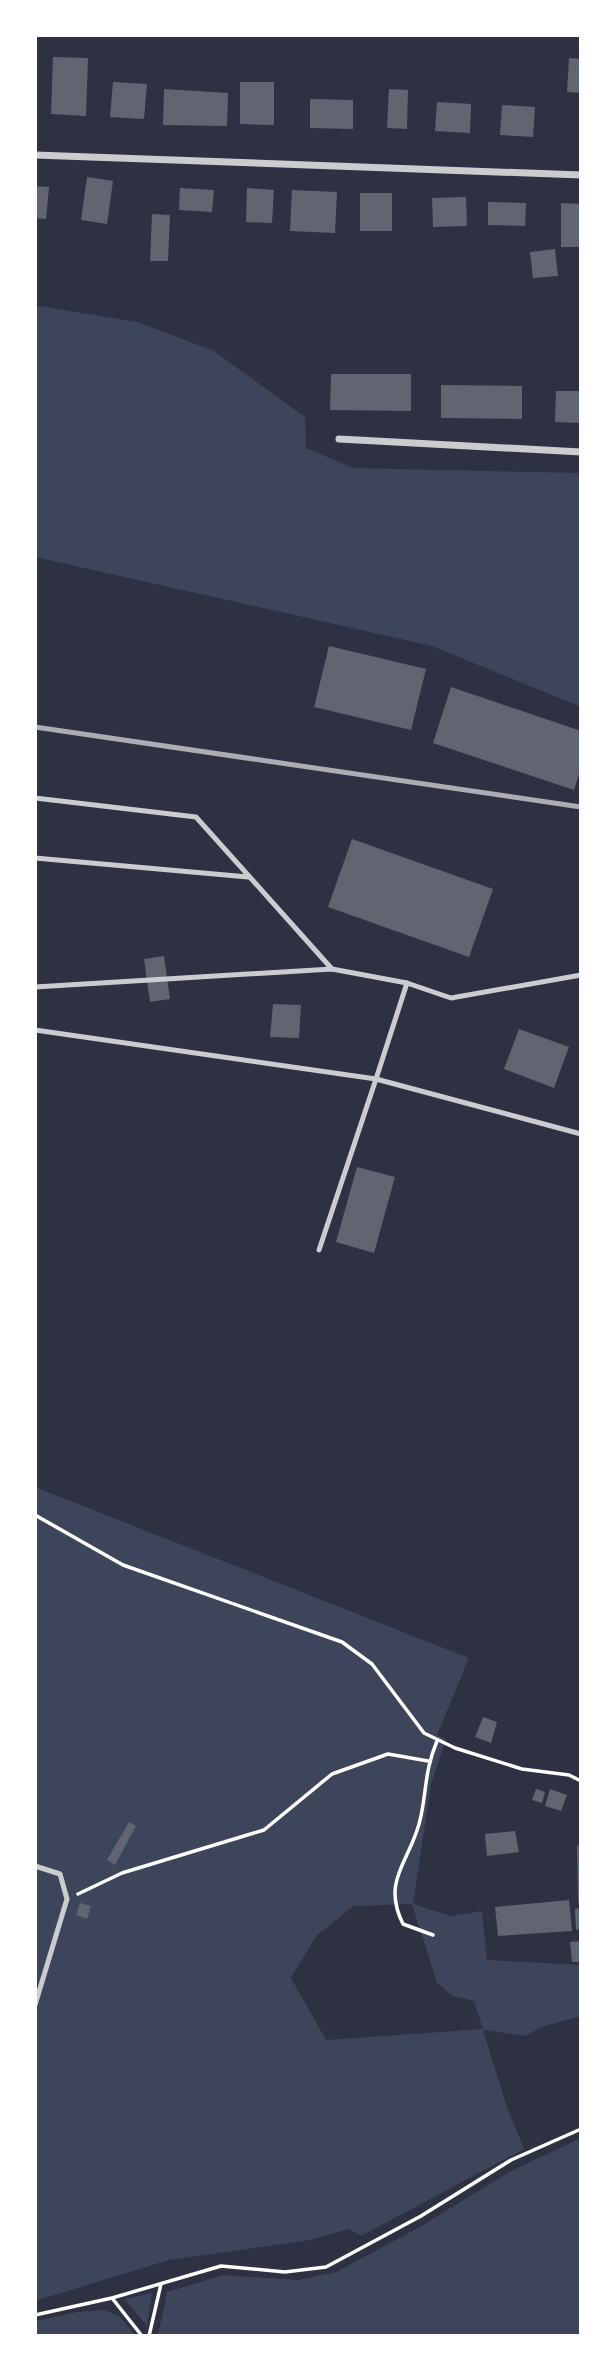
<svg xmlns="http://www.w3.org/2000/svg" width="616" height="2371" viewBox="0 0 616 2371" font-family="'IBM Plex Serif',serif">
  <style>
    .green { fill: #3c4559; fill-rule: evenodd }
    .building { fill: #626471 }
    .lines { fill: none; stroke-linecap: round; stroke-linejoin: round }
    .path { stroke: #fff; stroke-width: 3.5 }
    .service { stroke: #caccd0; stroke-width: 5 }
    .minor { stroke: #caccd0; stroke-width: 7 }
    .rail { stroke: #abadb3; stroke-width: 5 }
  </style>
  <rect width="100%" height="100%" fill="#2d3142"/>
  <g class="green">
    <path d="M39,306L137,322L214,351L305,417L306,448L353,468L581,473V707L432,646L35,557V310Z"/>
    <path d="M35,1487L469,1658L437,1735L446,1739L431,1784L413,1904L451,1916L482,1911L487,1960L581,1965V2016L541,2027L526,2036L483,2030L507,2107L524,2149L361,2236L349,2229L310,2240L169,2260L35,2301ZM412,1904L437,1983L453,1996L474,2001L483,2029L326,2040L291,1978L317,1935L354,1906Z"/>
    <path d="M581,2138V2336H158L167,2292L224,2275L298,2280L336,2272L418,2228L509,2172Z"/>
    <path d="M152,2293L147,2326L124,2299Z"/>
    <path d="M105,2310L120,2317L136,2336H35V2321L77,2312Z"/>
  </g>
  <g class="building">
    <path d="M53,57L88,58L86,116L51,114Z"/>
    <path d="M569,58L581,59V93L567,92Z"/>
    <path d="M113,82L147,84L144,119L110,117Z"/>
    <path d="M240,82H274V125L240,124Z"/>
    <path d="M164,89L228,93L227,126L163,125Z"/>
    <path d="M389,89L408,90L407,129L387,128Z"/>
    <path d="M310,99L353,100V129L310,128Z"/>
    <path d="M437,102L471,104L470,133L435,131Z"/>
    <path d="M502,105L535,107L533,137L500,135Z"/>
    <path d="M87,177L113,181L107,224L81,220Z"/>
    <path d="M35,186L49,187L46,219L35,218Z"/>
    <path d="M180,188L214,190L212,212L179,210Z"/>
    <path d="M247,188L274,190L272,223L246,222Z"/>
    <path d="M292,190L337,192L335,233L290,231Z"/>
    <rect x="360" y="193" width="32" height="38"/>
    <path d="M466,197L467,226L433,227L432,198Z"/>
    <path d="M488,202L526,203L525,226L488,225Z"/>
    <path d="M561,203L581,204V247H561Z"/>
    <path d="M152,214L170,215L168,261H150Z"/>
    <path d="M555,249L558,276L533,278L530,252Z"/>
    <path d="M331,374H411V411L330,410Z"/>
    <path d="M441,385L522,386V419L441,418Z"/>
    <path d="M556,391H581V423L555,422Z"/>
    <path d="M329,646L426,669L411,730L314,707Z"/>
    <path d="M451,687L581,731V768L574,790L433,743Z"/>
    <path d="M352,839L493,889L469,957L328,907Z"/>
    <path d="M164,956L170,999L150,1002L144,959Z"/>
    <path d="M273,1004L301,1005L299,1038L270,1037Z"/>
    <path d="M519,1029L569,1047L554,1088L504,1069Z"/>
    <path d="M357,1167L395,1177L374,1253L336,1242Z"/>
    <path d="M483,1717L497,1722L491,1743L475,1737Z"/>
    <path d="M536,1789L545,1792L542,1803L532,1800Z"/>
    <path d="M550,1789L567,1795L561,1811L545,1806Z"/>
    <path d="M129,1822L136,1826L115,1865L107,1860Z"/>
    <path d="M515,1831L519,1852L487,1856L485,1834Z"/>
    <path d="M581,1845V1903H578L577,1846Z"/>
    <path d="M569,1900L572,1931L498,1936L495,1907Z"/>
    <path d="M80,1903L91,1906L87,1919L76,1915Z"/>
    <path d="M581,1908V1929L576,1930L575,1909Z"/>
    <path d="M581,1941V1962H572L570,1942Z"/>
  </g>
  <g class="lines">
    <g class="path">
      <path d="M35,1515L123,1565L342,1642L372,1664L424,1733L455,1748L522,1769L569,1775L581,1781"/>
      <path d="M78,1894L122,1873L264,1830L332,1774L388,1754L428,1761"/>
      <path d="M433,1935L403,1924C380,1878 413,1859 421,1816C427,1786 425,1770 437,1741"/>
      <path d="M112,2298L142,2336"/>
      <path d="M35,2315L112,2298L221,2266L285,2272L326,2267L421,2216L511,2160L581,2129"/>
      <path d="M149,2336L161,2284"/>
    </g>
    <g class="service">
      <path d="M35,798L196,817L332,969"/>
      <path d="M35,858L248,877"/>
      <path d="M35,987L332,969L407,983L451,998L581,975"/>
      <path d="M35,1030L376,1079L407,983"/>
      <path d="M319,1250L376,1079L581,1134"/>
      <path d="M35,1866L60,1874L67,1899L35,2005"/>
    </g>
    <g class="minor">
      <path d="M35,155L581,175"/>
      <path d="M339,439L581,452"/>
    </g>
    <path class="rail" d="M35,727L581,807"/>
  </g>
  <rect width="616" height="2371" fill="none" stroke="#ffffff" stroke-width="74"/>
</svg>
